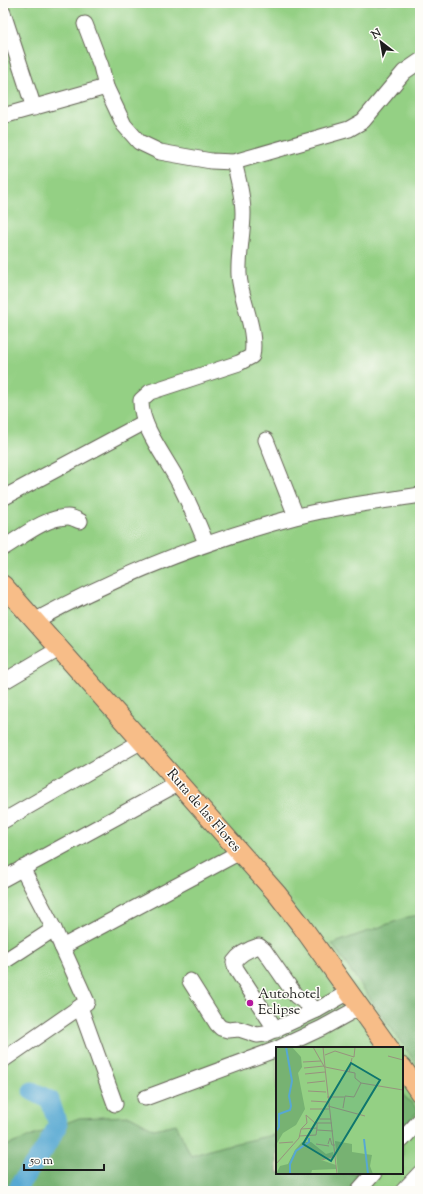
<svg xmlns="http://www.w3.org/2000/svg" width="423" height="1194" viewBox="0 0 423 1194" font-family="'Sorts Mill Goudy',serif">
  <style>
    .green { fill: #94d084; stroke: #587650; fill-rule: evenodd }
    .forest { fill: #77b272; stroke: #4a6747 }
    .lines { fill: none; stroke-linecap: round; stroke-linejoin: round }
    .river { stroke: #57a8d2; stroke-width: 19 }
    .minor-casing { stroke: #646155; stroke-width: 17 }
    .major-casing { stroke: #646155; stroke-width: 21 }
    .minor { stroke: #fff; stroke-width: 15 }
    .major { stroke: #f7bd88; stroke-width: 19 }
    .poi-dot { fill: #b5179e; stroke: #fdfcf7; stroke-width: 1.5 }
    .labels { text-anchor: middle; dominant-baseline: central; stroke-width: 3; stroke-linejoin: round; paint-order: stroke }
    .street-label { font-size: 14px; fill: #1c1c1c; stroke: #fdfcf7 }
    .poi-label { font-size: 14px; fill: #1c1c1c; stroke: #fdfcf7; text-anchor: start }
    .inset-river { fill: none; stroke: #57a8d2; stroke-width: 2 }
    .inset-road { fill: none; stroke: #98927e; stroke-width: 1 }
    .view { fill: #0f766e; fill-opacity: 0.15; stroke: #0f766e; stroke-width: 2 }
    .inset-edge { fill: none; stroke: #1c1c1c; stroke-width: 2 }
  </style>
  <rect width="100%" height="100%" fill="#fdfcf7"/>
  <filter id="ink" filterUnits="userSpaceOnUse"><feTurbulence type="fractalNoise" baseFrequency=".025" numOctaves="2"/><feDisplacementMap in="SourceGraphic" scale="8" xChannelSelector="R" yChannelSelector="G"/><feConvolveMatrix kernelMatrix="1 2 1 2 8 2 1 2 1" color-interpolation-filters="sRGB"/></filter>
  <filter id="wash" filterUnits="userSpaceOnUse"><feTurbulence type="fractalNoise" baseFrequency=".012" numOctaves="4" result="noise"/><feDisplacementMap in="SourceGraphic" scale="16" xChannelSelector="R" yChannelSelector="G"/><feGaussianBlur stdDeviation="0.9" result="paint"/><feColorMatrix in="noise" values="0 0 0 0 0 0 0 0 0 0 0 0 0 0 0 0 0 1.4 0 .05"/><feComposite in="paint" operator="in"/></filter>
  <g filter="url(#wash)">
    <rect width="100%" height="100%" fill="#eae1bf"/>
    <path class="green" d="M3,3H420V1191H3ZM277,1048H402V1173H277Z"/>
    <g class="forest">
      <path d="M420,915V1069L332,944L408,917Z"/>
      <path d="M402,1094L419,1110L402,1130Z"/>
      <path d="M130,1116L154,1129L176,1124L191,1156L223,1146L273,1135L277,1136V1173H365L350,1191H3V1149L6,1146L79,1118Z"/>
    </g>
    <g class="lines">
      <path class="river" d="M17,1191L21,1182L44,1150L58,1125L50,1100L32,1091"/>
    </g>
  </g>
  <g filter="url(#ink)">
    <g class="lines">
      <defs>
        <g id="minor">
          <path d="M3,13L34,108"/>
          <path d="M85,24L101,66L106,87"/>
          <path d="M3,116L106,87L124,125L139,142L160,152L211,161L234,162L349,129L363,121L404,72L420,61"/>
          <path d="M266,440L296,516"/>
          <path d="M3,498L145,422"/>
          <path d="M206,543C198,523 189,503 179,483C167,459 140,427 141,400L150,392L239,363L252,356C257,329 241,302 239,275C238,254 243,234 243,213C243,196 238,178 234,162"/>
          <path d="M3,548C22,537 45,517 68,517C72,517 77,520 80,521"/>
          <path d="M34,621C117,576 204,541 295,517C335,506 379,502 420,495"/>
          <path d="M3,682L59,649"/>
          <path d="M3,821L142,741"/>
          <path d="M3,879L179,783"/>
          <path d="M62,947L240,852"/>
          <path d="M3,962L54,929L22,868"/>
          <path d="M190,981L217,1024L221,1028L228,1030L239,1029L257,1035L265,1034L317,1010"/>
          <path d="M80,1007L115,1104"/>
          <path d="M276,1030L236,969L234,962C240,953 249,949 259,946L264,950L296,996L317,1010L349,992"/>
          <path d="M279,1048L322,1028L360,1007"/>
          <path d="M3,1060L87,1002L54,929"/>
          <path d="M145,1098L277,1049"/>
          <path d="M402,1140L420,1120"/>
          <path d="M358,1191L374,1173"/>
          <path d="M403,1191L420,1173"/>
        </g>
        <g id="major">
          <path d="M3,585L277,894L301,925L389,1048"/>
          <path d="M402,1067L420,1093"/>
        </g>
      </defs>
      <use href="#minor" class="minor-casing"/>
      <use href="#major" class="major-casing"/>
      <use href="#minor" class="minor"/>
      <use href="#major" class="major"/>
    </g>
  </g>
  <circle class="poi-dot" cx="250" cy="1003" r="4"/>
  <g class="labels">
    <g class="street-label">
      <text transform="translate(203 811) rotate(49)">Ruta de las Flores</text>
    </g>
    <g class="poi-label">
      <text x="258" y="995">Autohotel<tspan x="258" dy="16">Eclipse</tspan></text>
    </g>
  </g>
  <g transform="translate(276 1047)">
    <rect width="127" height="127" fill="#eae1bf"/>
    <path d="M0,0H127V127H0Z" fill="#94d084"/>
    <path d="M0,0H16L25,10L26,20L22,26L29,62L20,78L7,86L0,98ZM59,94L76,97V105L96,108L94,119L97,127H62ZM26,95H35L50,107L57,105L58,109L45,113L60,118V122L36,123L35,127H0L4,119L12,117L19,103Z" fill="#77b272"/>
    <path class="inset-river" d="M0,84L3,80V67L14,63L15,59L13,49L16,34L10,0M88,92L92,127M14,127V117L20,104L33,95V91"/>
    <path class="inset-road" d="M37,0L49,21L61,127M47,0L49,20M49,8L59,4L78,10L79,0M112,9L127,13M27,15L45,14M49,20L79,26V31L85,36L127,43M28,21L48,19M73,25L76,11M29,27L49,25M31,36L49,34M32,44L50,45M51,50H68M35,54L51,55M52,59L89,69M67,61L69,49L78,50L85,36M34,62H53M42,72H55M25,82L41,81V76M41,83L57,84M23,89L40,88L41,81M3,96L17,95M40,97L53,99M52,97L54,91L56,98H59M46,113L59,109M0,117L23,91L25,82L31,76L30,68L39,76H56"/>
    <path class="view" d="M75,16L104,33L55,114L27,97Z"/>
    <rect width="127" height="127" class="inset-edge"/>
  </g>
  <rect width="423" height="1194" fill="none" stroke="#fdfcf7" stroke-width="16"/>
  <g transform="translate(381 42) rotate(329)" stroke="#fdfcf7" stroke-width="3" paint-order="stroke">
  <path d="M0-3L7 15L0 10L-7 15Z" fill="#1c1c1c"/>
  <text y="-6" font-size="11" font-weight="bold" text-anchor="middle" fill="#1c1c1c">N</text>
  </g>
  <path d="M24 1164v6h80v-6" fill="none" stroke="#1c1c1c" stroke-width="2"/>
  <text x="30" y="1164" font-size="12" fill="#1c1c1c" stroke="#fdfcf7" stroke-width="3" paint-order="stroke">50 m</text>
</svg>
